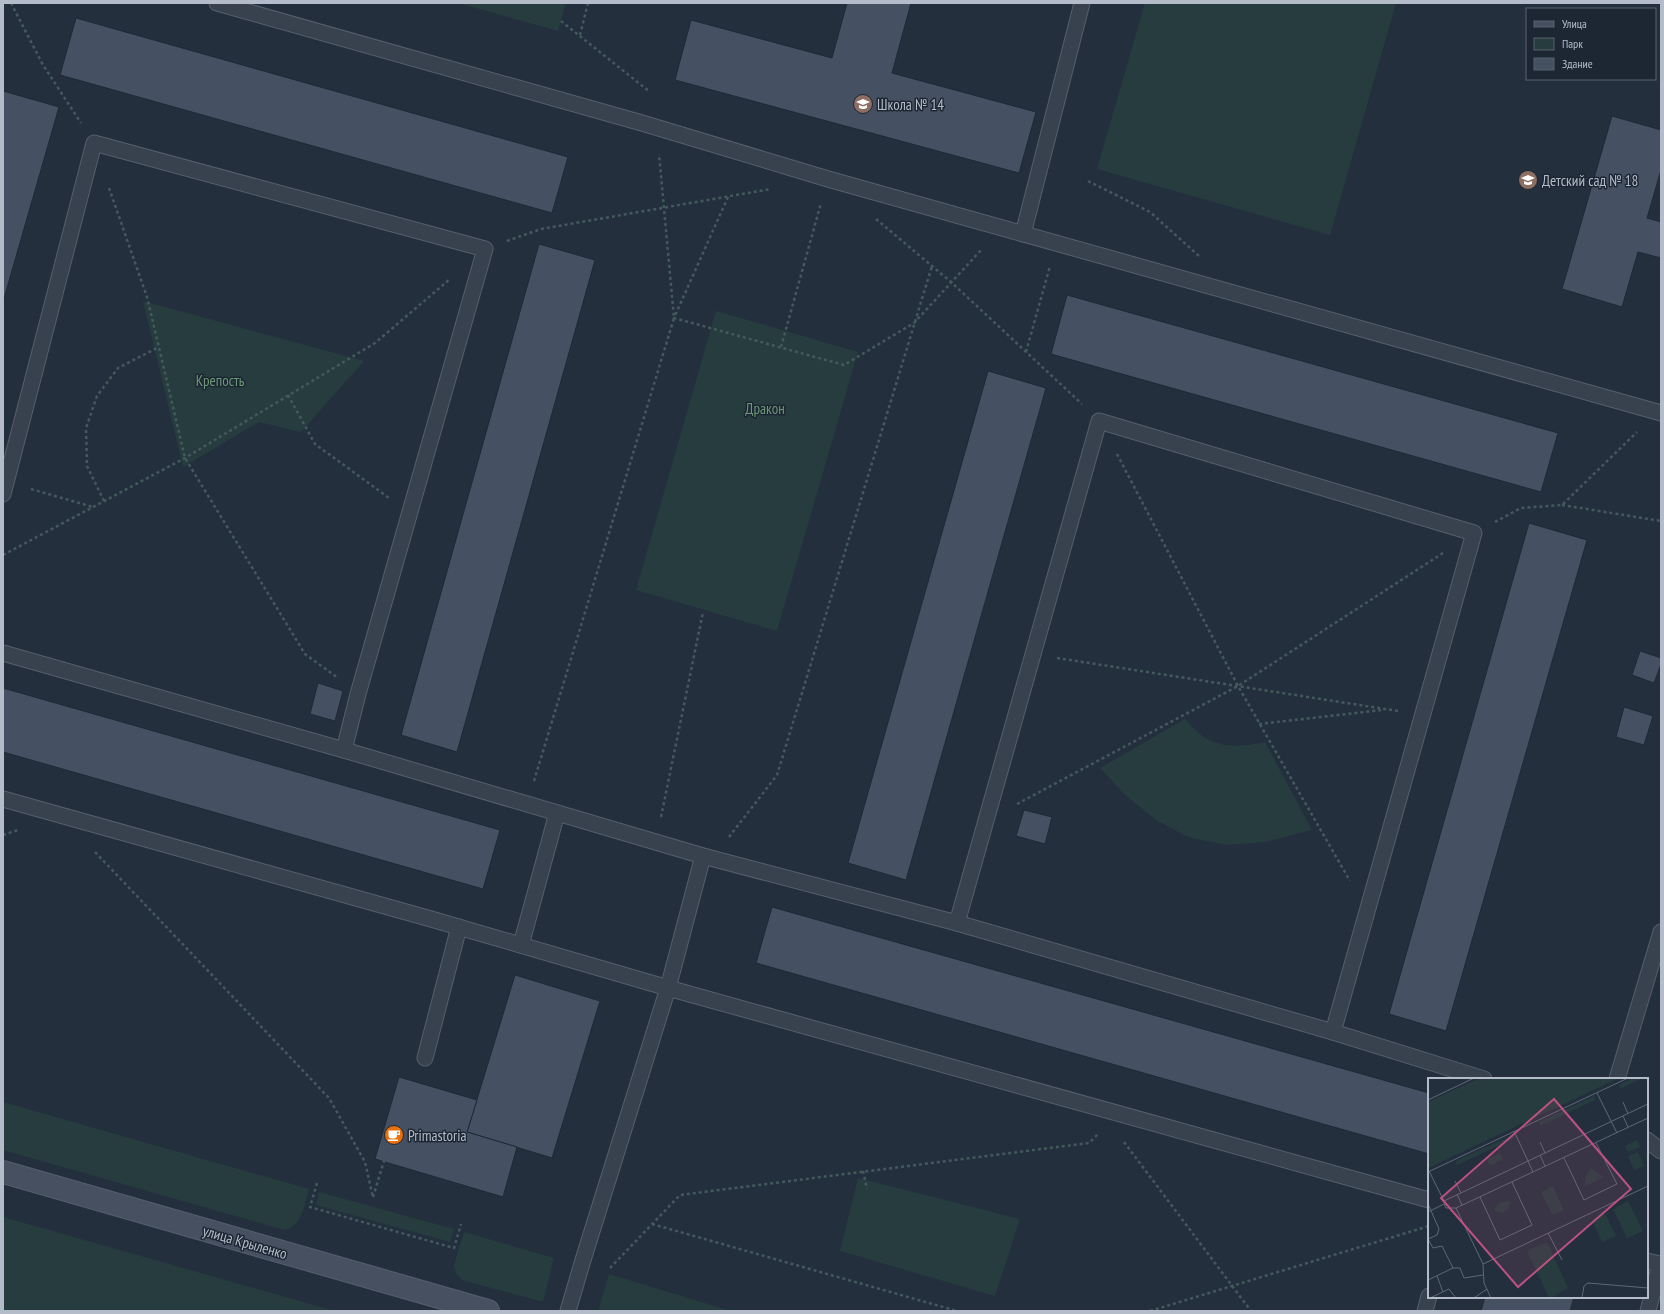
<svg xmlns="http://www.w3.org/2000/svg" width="1664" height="1314" viewBox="0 0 1664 1314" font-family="'PT Sans Narrow',sans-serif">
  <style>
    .green { fill: #263c3f }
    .building { fill: #455162; stroke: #1f2835 }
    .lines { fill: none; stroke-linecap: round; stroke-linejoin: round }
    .lane-casing { stroke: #565f6c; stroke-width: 17 }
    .secondary-casing { stroke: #565f6c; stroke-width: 24 }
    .path { stroke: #44595c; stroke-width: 2.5; stroke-dasharray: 3 3; stroke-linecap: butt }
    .lane { stroke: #38414e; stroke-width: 15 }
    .secondary { stroke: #465061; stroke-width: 22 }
    .labels { text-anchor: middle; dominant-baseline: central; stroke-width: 3; stroke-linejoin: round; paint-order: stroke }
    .poi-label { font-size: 15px; fill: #b4bcc9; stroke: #1d2633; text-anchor: start }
    .park-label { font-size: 15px; fill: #6b9a76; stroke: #1d2633 }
    .street-label { font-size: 15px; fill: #b4bcc9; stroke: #1d2633 }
    .inset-road { fill: none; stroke: #5e6776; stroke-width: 1 }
    .view { fill: #bd5182; fill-opacity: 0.15; stroke: #bd5182; stroke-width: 2 }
    .inset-edge { fill: none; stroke: #b4bcc9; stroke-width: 2 }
  </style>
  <rect width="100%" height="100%" fill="#242f3e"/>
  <g class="green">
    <path d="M458,3H566L558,31Z"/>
    <path d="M1145,3H1396L1330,235L1097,169Z"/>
    <path d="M143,301L364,361L301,432L259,422L183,467Z"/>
    <path d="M716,311L858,352L777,631L636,590Z"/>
    <path d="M1185,719C1190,724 1195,731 1201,735C1220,749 1242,747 1265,742L1312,830L1265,842L1227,845L1188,837L1156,820L1125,795L1100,768Z"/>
    <path d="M3,1102L309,1189C304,1205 303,1225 285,1230L3,1150Z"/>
    <path d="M858,1178L1020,1219L995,1296L840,1251Z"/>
    <path d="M319,1192L454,1229L450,1242L316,1205Z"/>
    <path d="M3,1217L335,1311H3Z"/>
    <path d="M464,1232L554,1258L543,1302L462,1280L456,1274L454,1265Z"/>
    <path d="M609,1274L731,1311H600L599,1308Z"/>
  </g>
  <g class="building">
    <path d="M847,3H911L892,73L1036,112L1019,173L675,80L691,20L832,58Z"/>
    <path d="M76,18L568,157L552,213L60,75Z"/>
    <path d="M3,91L59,107L3,302Z"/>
    <path d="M1612,116L1661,130V170L1647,218L1661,222V258L1638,252L1622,307L1562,289Z"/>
    <path d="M539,244L595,260L457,752L401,735Z"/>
    <path d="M1067,295L1558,433L1541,492L1051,354Z"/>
    <path d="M988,371L1046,388L906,880L848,863Z"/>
    <path d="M1529,523L1587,540L1446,1031L1389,1014Z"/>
    <path d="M1640,651L1661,658V664L1654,683L1632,675Z"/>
    <path d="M318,683L343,691L335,721L310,714Z"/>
    <path d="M3,688L500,830L483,889L3,752Z"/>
    <path d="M1624,707L1653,716L1644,745L1616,737Z"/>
    <path d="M1024,810L1052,817L1045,844L1016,836Z"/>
    <path d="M772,907L1429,1093V1154L756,963Z"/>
    <path d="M515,975L600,1001L552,1158L467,1132Z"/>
    <path d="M399,1077L477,1100L467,1132L517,1147L503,1197L375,1159Z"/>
    <path d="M1485,1297H1574L1570,1311H1481Z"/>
  </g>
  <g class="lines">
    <defs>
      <g id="lane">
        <path d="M217,3L642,123L828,179L1661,413"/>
        <path d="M1023,234L1082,3"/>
        <path d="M3,494L94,143L485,249L358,694L344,750"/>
        <path d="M3,653L344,750L703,856L957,923L1333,1032L1484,1079"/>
        <path d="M3,799L431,919L668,988L1429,1200"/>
        <path d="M957,923L1099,421L1474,533L1333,1032"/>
        <path d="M521,945L557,813"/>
        <path d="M425,1058L459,927"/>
        <path d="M1617,1079L1661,932"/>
        <path d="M1647,1140L1661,1151"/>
        <path d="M1647,1261L1660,1264L1648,1311"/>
        <path d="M568,1311L583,1260L668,988L703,856"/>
        <path d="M1425,1311L1429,1296"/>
      </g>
      <path id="secondary" d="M3,1172L488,1311"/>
    </defs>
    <use href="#lane" class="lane-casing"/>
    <use href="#secondary" class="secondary-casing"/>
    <g class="path">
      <path d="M11,3L43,65L81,123"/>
      <path d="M561,21L650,92"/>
      <path d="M580,35L588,3"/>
      <path d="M1088,181L1150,212L1199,256"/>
      <path d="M109,188L147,297L185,458L305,654L338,678"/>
      <path d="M728,197L674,318L844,365L914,323L982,249"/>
      <path d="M876,219L951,282L1082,404"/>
      <path d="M507,241L541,229L771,189"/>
      <path d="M781,347L821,203"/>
      <path d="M1026,352L1050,266"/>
      <path d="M288,395L315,444L389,498"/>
      <path d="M1117,454L1238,686L1350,881"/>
      <path d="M31,489L93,507"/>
      <path d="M104,501L87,466L86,428L97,396L118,368L159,347"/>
      <path d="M1562,505L1661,521"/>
      <path d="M1495,522L1521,508L1562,505L1637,432"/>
      <path d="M3,555L185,458L375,343L450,279"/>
      <path d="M1057,658L1398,711"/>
      <path d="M1259,724L1382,710"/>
      <path d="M534,781L674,318L659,154"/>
      <path d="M1017,804L1238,686L1443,553"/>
      <path d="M661,817L703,612"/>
      <path d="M3,835L18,830"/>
      <path d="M729,837L777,775L932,266"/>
      <path d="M95,852L329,1098L365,1162L373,1198"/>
      <path d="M1124,1142L1251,1311"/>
      <path d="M863,1171L867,1189"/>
      <path d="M317,1183L310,1207L454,1248L461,1224"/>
      <path d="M373,1197L384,1161"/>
      <path d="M652,1224L957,1311"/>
      <path d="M610,1268L680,1195L1089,1143L1098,1134"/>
      <path d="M1150,1311L1429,1226"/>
    </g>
    <use href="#lane" class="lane"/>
    <use href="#secondary" class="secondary"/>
  </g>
  <defs>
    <symbol id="school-disc" viewBox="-11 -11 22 22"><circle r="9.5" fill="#8d6e63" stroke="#1d2633"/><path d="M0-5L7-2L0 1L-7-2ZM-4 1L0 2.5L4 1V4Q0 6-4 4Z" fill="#fff"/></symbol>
    <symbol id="cafe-disc" viewBox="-11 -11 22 22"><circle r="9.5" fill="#e8710a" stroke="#1d2633"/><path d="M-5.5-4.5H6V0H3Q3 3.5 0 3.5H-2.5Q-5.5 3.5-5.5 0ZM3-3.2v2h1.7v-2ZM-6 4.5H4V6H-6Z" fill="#fff"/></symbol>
  </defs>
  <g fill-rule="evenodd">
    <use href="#school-disc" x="852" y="93" width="22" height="22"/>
    <use href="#school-disc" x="1517" y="169" width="22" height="22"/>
    <use href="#cafe-disc" x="383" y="1124" width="22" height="22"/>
  </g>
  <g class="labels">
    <g class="poi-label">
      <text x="877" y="104">Школа № 14</text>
      <text x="1542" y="180">Детский сад № 18</text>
      <text x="408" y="1135">Primastoria</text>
    </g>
    <g class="park-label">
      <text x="220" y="380">Крепость</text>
      <text x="765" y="408">Дракон</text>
    </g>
    <g class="street-label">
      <text transform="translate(245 1242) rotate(16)">улица Крыленко</text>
    </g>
  </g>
  <g transform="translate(1428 1078)">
    <rect width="220" height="220" fill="#242f3e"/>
    <path d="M52,0H191L0,90V24ZM205,0H214L192,11L191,7ZM166,18L167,22L112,48L111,44ZM85,57L87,60L29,87L28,83ZM209,62L212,69L200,74L197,68ZM210,74L216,88L206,92L200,78ZM72,75L75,81L62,88L59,81ZM163,90L176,99L157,108V99ZM125,108L136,132L124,137L113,114ZM83,123L80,132L74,135L65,132L73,124ZM200,123L215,153L199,160L185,131ZM177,135L188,158L174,164L164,142ZM119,164L140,210L123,220H121L99,173Z" fill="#263c3f"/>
    <path class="inset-road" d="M169,15L189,55M0,22L46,0M195,24L200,36M195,38L200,49M86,53L105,94M112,64L117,75M112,77L117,88M136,80L156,122L189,106L168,65M1,93L16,123L220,26M0,94L200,0M27,103L33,115M29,116L34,127M52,119L72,162L104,147L84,104M0,126L11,151L9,157L0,161M16,126L18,130H28M0,134L16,126M120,155L134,182M55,186L220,108M25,190H32L36,200L55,197M9,198L15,214M0,202L25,190L14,168L5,170L0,161M2,220L21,211L28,220M46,220L59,211M63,220L56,205L55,186L28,130L220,40M154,220L156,208L160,205L220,210"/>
    <path class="view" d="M126,21L203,111L90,209L13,120Z"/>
    <rect width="220" height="220" class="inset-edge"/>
  </g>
  <rect width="1664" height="1314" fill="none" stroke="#b4bcc9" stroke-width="8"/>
  <rect x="1526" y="8" width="130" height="72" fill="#1d2633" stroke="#59626f"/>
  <rect x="1534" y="21" width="20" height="6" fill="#465061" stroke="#59626f"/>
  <text x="1562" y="28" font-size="12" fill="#b4bcc9">Улица</text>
  <rect x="1534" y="38" width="20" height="12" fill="#263c3f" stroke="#59626f"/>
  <text x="1562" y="48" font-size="12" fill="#b4bcc9">Парк</text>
  <rect x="1534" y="58" width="20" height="12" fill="#455162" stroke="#59626f"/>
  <text x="1562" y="68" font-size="12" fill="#b4bcc9">Здание</text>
</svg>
